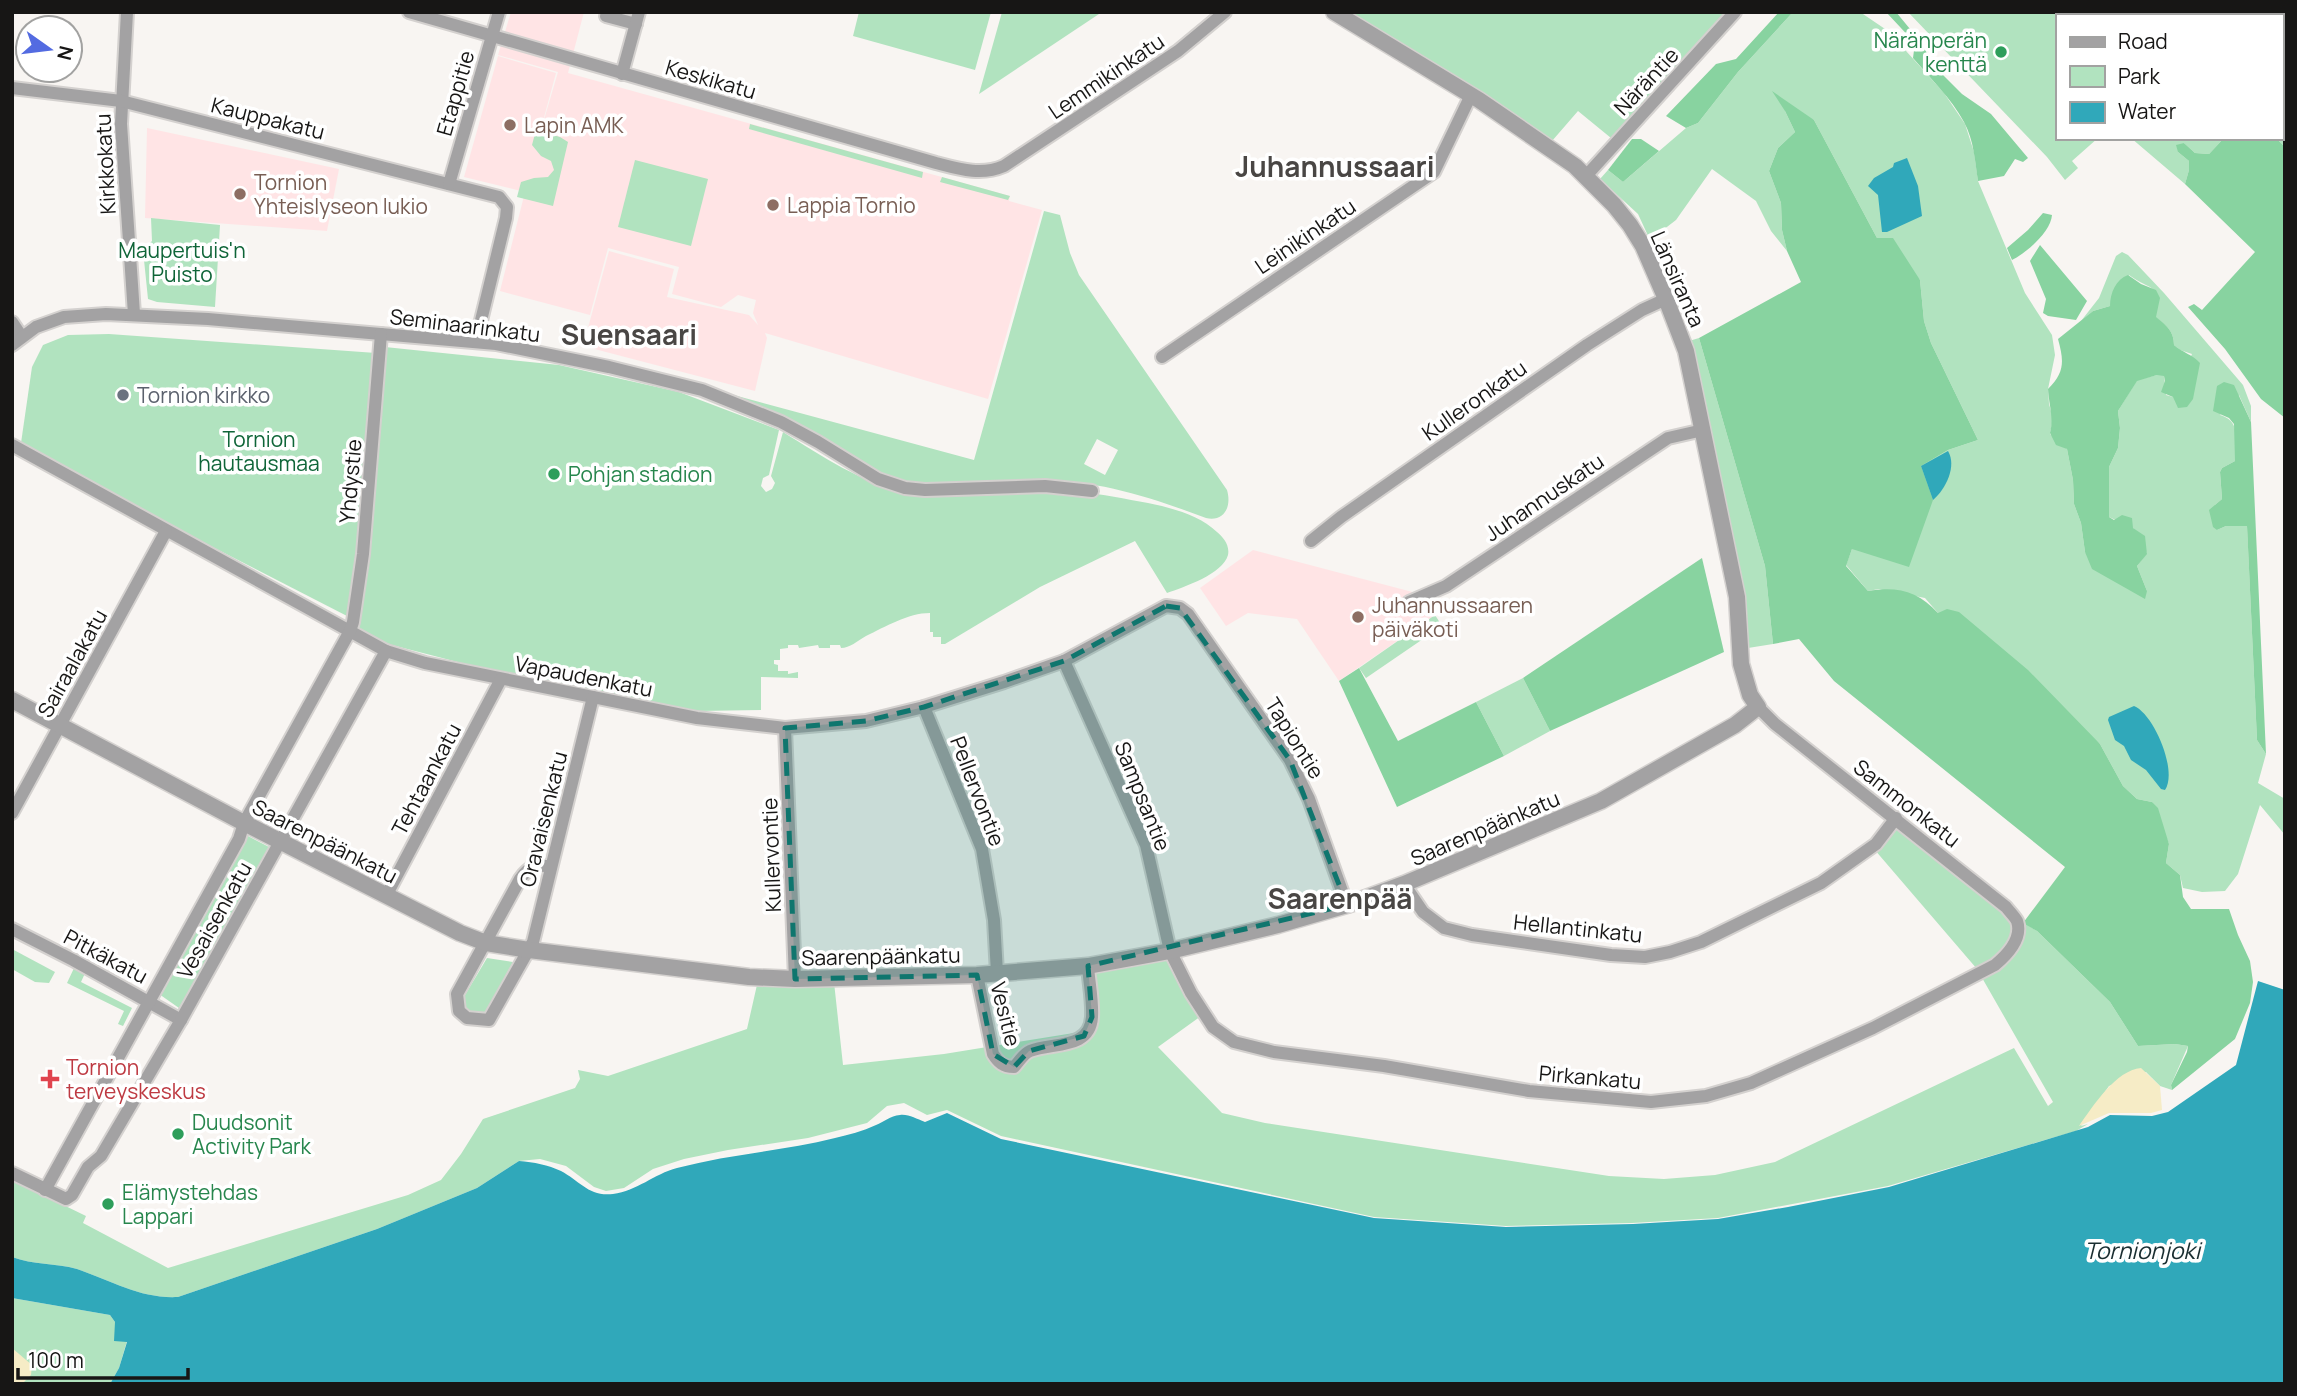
<svg xmlns="http://www.w3.org/2000/svg" width="2297" height="1396" viewBox="0 0 2297 1396" font-family="Manrope,sans-serif">
  <style>
    .education { fill: #ffe4e5 }
    .green { fill: #b1e3bf; fill-rule: evenodd }
    .forest { fill: #88d3a0 }
    .sand { fill: #f6ecc6 }
    .water { fill: #30a8ba }
    .lines { fill: none; stroke-linecap: round; stroke-linejoin: round }
    .minor-casing { stroke: #d4d1cf; stroke-width: 16 }
    .tertiary-casing { stroke: #d4d1cf; stroke-width: 19 }
    .minor { stroke: #a3a2a3; stroke-width: 12 }
    .tertiary { stroke: #a3a2a3; stroke-width: 16 }
    .marked { fill: #0f766e; fill-opacity: 0.2; stroke: #0f766e; stroke-width: 5; stroke-dasharray: 14 9; stroke-linejoin: round }
    .leisure-dot { fill: #2e9e5b; stroke: #fff; stroke-width: 2.5 }
    .education-dot { fill: #8d6e63; stroke: #fff; stroke-width: 2.5 }
    .worship-dot { fill: #6b7280; stroke: #fff; stroke-width: 2.5 }
    .health-dot { fill: #e0444e; stroke: #fff; stroke-width: 2.5 }
    .labels { text-anchor: middle; dominant-baseline: central; stroke-width: 7; stroke-linejoin: round; paint-order: stroke }
    .leisure-label { font-size: 21px; fill: #27864d; stroke: #fff; text-anchor: start }
    .street-label { font-size: 21px; fill: #171615; stroke: #fff }
    .education-label { font-size: 21px; fill: #785e54; stroke: #fff; text-anchor: start }
    .park-label { font-size: 21px; fill: #0f6538; stroke: #fff }
    .worship-label { font-size: 21px; fill: #5b616d; stroke: #fff; text-anchor: start }
    .health-label { font-size: 21px; fill: #be3a42; stroke: #fff; text-anchor: start }
    .water-label { font-size: 23px; font-style: italic; fill: #1a2e31; stroke: #fff }
    .district-label { font-size: 28px; font-weight: bold; fill: #494644; stroke: #fff }
  </style>
  <rect width="100%" height="100%" fill="#f8f5f2"/>
  <g class="education">
    <path d="M511,12H584L568,73L1010,196L1009,201L1042,210L988,399L765,333L767,338L755,391L583,346L609,251L674,269L667,297L749,315L758,325L753,313L756,300L738,295L721,307L672,294L679,267L608,248L590,315L500,291L525,192L464,177L498,56L556,73L536,147L558,72L498,55Z"/>
    <path d="M147,128L339,169L327,231L145,218Z"/>
    <path d="M1253,550L1420,594L1435,615L1339,681L1297,619L1248,613L1226,626L1200,588Z"/>
  </g>
  <g class="green">
    <path d="M859,12H991L975,70L853,36Z"/>
    <path d="M1002,12H1102L979,94Z"/>
    <path d="M1345,12H1733L1611,138L1578,111L1552,141Z"/>
    <path d="M1793,12H1860L1888,31L1944,93L1965,124L1974,152L1978,181L2025,293L2052,335L2055,355L2048,389L2049,404L2053,418L2050,434L2067,449L2073,480L2074,504L2081,523L2085,552L2147,591L2137,566L2147,553L2133,528L2109,517V467L2118,448L2120,428L2118,411L2137,380L2157,375H2164L2166,395L2173,397L2192,354L2180,350L2174,345C2174,331 2166,325 2155,317C2163,283 2152,292 2129,275L2110,306L2093,311L2081,321L2099,298L2116,256L2122,252L2128,255L2164,293L2243,385L2251,406V422L2239,395L2220,415C2242,421 2235,442 2235,461L2222,468L2220,472L2222,499L2215,505L2217,530L2226,526L2247,525L2257,740L2266,754L2258,783L2285,799V835L2260,805L2238,874L2225,891L2202,892L2183,888L2180,875L2166,863L2169,844L2152,802L2137,799L2123,786L2100,744L1938,613L1925,598L1879,589L1868,591L1846,565L1852,549L1920,466L1948,450L1978,440L1931,343L1924,321L1920,280L1877,238L1814,120L1785,111L1795,132L1778,148L1769,171L1781,203L1782,230L1787,251L1771,231L1756,201L1712,169L1676,220L1650,240L1638,214L1600,179L1608,170L1623,182L1686,128L1698,123L1738,72Z"/>
    <path d="M1908,12H2285V147L2276,138H2281V16H2057V138H2098L2072,161L2078,168L2065,180L2047,157Z"/>
    <path d="M750,124L923,172L922,178L749,129Z"/>
    <path d="M536,130L560,137L568,142L553,206L517,197L521,182L534,178L548,177L554,170L551,161L541,156L532,145Z"/>
    <path d="M2131,138H2224L2209,154L2195,153L2184,143L2178,152L2189,161V170L2185,184Z"/>
    <path d="M635,160L708,179L691,246L618,227Z"/>
    <path d="M942,177L1010,196L1008,200L940,182Z"/>
    <path d="M1044,211L1060,215L1070,253L1079,275L1227,490C1232,507 1224,522 1206,518C1153,498 1098,480 1040,480C995,481 946,491 901,481C873,474 848,451 822,437C793,421 761,408 730,394L974,460ZM1097,439L1118,450L1105,475L1084,464Z"/>
    <path d="M151,218L220,225L215,307L157,302L148,299L143,250L152,241Z"/>
    <path d="M109,334L376,353L357,550L347,616L117,498L21,443L32,367L43,345L68,335Z"/>
    <path d="M1699,338L1765,566L1773,644L1748,648L1741,574L1689,341Z"/>
    <path d="M385,347L559,365L679,392L779,430L769,475L763,478L761,486L766,492L772,489L775,483L771,476L783,432C823,457 861,482 907,494C964,499 1022,489 1079,492C1102,494 1126,499 1148,503C1172,508 1199,515 1217,532C1223,537 1230,545 1228,555C1223,574 1184,587 1167,593L1135,541L1040,587L945,644H941V637H933V632H930V613C908,613 885,627 866,636C857,641 850,648 841,648L840,645H830V648H819L818,645L799,648L798,645H788V648L780,649V660H774V664L778,665V671H788V674L798,672V678L761,677V710L697,711L504,674L388,644L359,630Z"/>
    <path d="M1435,615L1442,626L1366,678L1359,668Z"/>
    <path d="M1523,678L1550,731L1504,756L1476,702Z"/>
    <path d="M1897,824L2003,909L2037,931L2110,1002L2138,1046L2175,1044L2188,1046L2171,1085L2172,1090L2160,1086L2146,1072L2109,1086L2081,1126L2088,1124L2076,1131L1888,1186L1718,1218L1632,1223L1506,1226L1374,1217L1001,1136L947,1110L927,1115L904,1103L887,1106L867,1123L808,1138L728,1150L684,1159L653,1169L624,1188L606,1191L594,1187L566,1166L540,1159L519,1161L477,1188L377,1229L178,1297C141,1299 112,1281 77,1269C56,1263 33,1265 12,1257V1180L86,1216L83,1223L168,1268L408,1195L441,1180L461,1154L483,1119L575,1088L580,1079L578,1070L608,1076L747,1029L759,976L833,973L843,1065L944,1054L1080,1032L1087,1016L1083,963L1176,949L1195,992L1208,1011L1158,1047L1222,1113L1265,1123L1609,1176L1664,1179L1715,1175L1775,1162L2014,1048L2048,1106L2053,1102L1977,969L1874,849Z"/>
    <path d="M248,836L271,848L179,1008L159,994Z"/>
    <path d="M12,949L55,972L49,983L35,982L12,969Z"/>
    <path d="M487,958L513,962L485,1014L476,1016L466,1010L462,1000Z"/>
    <path d="M75,966L86,971L81,982L132,1008L123,1026L118,1024L124,1011L67,983Z"/>
    <path d="M12,1298L110,1315L115,1322V1340L127,1341L119,1368L110,1384H12Z"/>
  </g>
  <g class="forest">
    <path d="M1779,12H1793L1738,72L1698,123L1686,128L1666,116L1716,64L1736,59Z"/>
    <path d="M1886,12H1896L1924,46L1930,62L1962,94L1991,114L2028,158L2023,162L2015,159L2004,176L1978,181C1975,162 1974,140 1964,122C1951,98 1931,79 1913,58L1915,43Z"/>
    <path d="M1772,91L1814,120L1877,238H1893L1920,280L1924,321L1931,343L1978,440L1948,450L1921,466L1933,500L1909,567L1852,549L1846,566L1868,591C1897,586 1918,591 1938,613L1947,609L1959,612L2028,670L2100,744L2123,786L2137,799L2152,802L2158,808L2169,844L2166,863L2180,875L2183,897L2191,909H2229L2238,935L2250,961L2253,982L2250,1003L2235,1039L2172,1090L2171,1085L2187,1052L2188,1046L2175,1044L2138,1046L2110,1002L2037,931L2023,923L2065,867L1834,681L1799,639L1773,644L1765,566L1699,338L1801,282L1787,251L1782,230L1781,203L1769,171L1778,148L1795,132L1785,111Z"/>
    <path d="M2224,138H2276L2285,147V418L2261,399L2225,349L2188,307L2194,304L2202,310L2255,252L2185,184L2189,170V161L2178,152L2176,145L2184,143L2195,153L2209,154Z"/>
    <path d="M1632,139H1641L1659,151L1623,182L1608,170Z"/>
    <path d="M2043,213L2052,215C2051,232 2026,253 2012,260L2007,248L2028,230Z"/>
    <path d="M2040,245L2087,301L2076,320L2048,316L2043,313L2046,299L2030,261Z"/>
    <path d="M2128,275L2141,284L2156,290L2160,298L2156,317C2166,325 2174,331 2174,345C2183,353 2192,354 2200,363L2193,399L2187,407L2178,408L2173,397L2161,392L2165,381L2164,376L2157,375L2137,381L2118,411L2120,428L2118,448L2109,467V517L2114,520L2122,515L2132,518L2133,528L2145,536L2147,554L2137,566L2147,591L2145,599L2092,569L2085,552L2081,523L2074,504L2073,480L2067,449L2056,445L2050,433C2054,418 2049,405 2048,389C2065,372 2064,361 2058,339L2093,311L2110,306C2110,293 2116,279 2128,275Z"/>
    <path d="M2224,382L2234,385L2251,422L2266,754L2257,740L2247,526H2226L2217,530L2213,527L2209,510L2222,499L2220,472L2222,468L2235,461L2234,424L2229,418L2213,411L2217,386Z"/>
    <path d="M1702,558L1724,652L1550,731L1523,678Z"/>
    <path d="M1359,668L1398,741L1476,702L1504,756L1397,807L1339,681Z"/>
  </g>
  <g class="sand">
    <path d="M2141,1068L2160,1086L2162,1110L2151,1113H2109L2079,1126C2093,1106 2116,1070 2141,1068Z"/>
    <path d="M12,1348L32,1365L31,1375L22,1384H12Z"/>
  </g>
  <g class="water">
    <path d="M1907,158L1918,186L1922,216L1887,232H1882L1878,195L1868,186L1874,178L1893,167L1894,163Z"/>
    <path d="M1948,451C1957,466 1946,489 1933,500L1921,466Z"/>
    <path d="M2134,706C2154,714 2178,771 2165,790L2161,789L2146,770L2131,760L2124,746L2115,740L2108,720L2109,717Z"/>
    <path d="M2258,981L2285,990V1384H110L119,1368L127,1342L114,1341L115,1322L110,1315L12,1298V1257C33,1265 56,1263 77,1269C112,1281 141,1299 178,1297L377,1229L477,1188L519,1161C534,1162 548,1165 561,1171C580,1181 589,1197 613,1194C637,1191 654,1174 677,1168C729,1154 783,1151 835,1138C848,1135 863,1131 876,1125C884,1122 890,1116 900,1115C909,1114 916,1119 925,1122L947,1113L1001,1139L1374,1218L1506,1227L1633,1224L1718,1219L1788,1207L1889,1187L2088,1127L2110,1115L2152,1116L2168,1112L2236,1065Z"/>
  </g>
  <g class="lines">
    <defs>
      <g id="minor">
        <path d="M127,12L121,124L134,314"/>
        <path d="M409,12L936,163C959,169 981,176 1004,166L1178,51L1225,12"/>
        <path d="M606,16L636,24"/>
        <path d="M622,74L639,12"/>
        <path d="M12,88L121,101L499,197L507,207L506,218L476,341"/>
        <path d="M1586,176L1735,12"/>
        <path d="M449,184L499,12"/>
        <path d="M12,322L22,337"/>
        <path d="M12,345L36,327L64,317L106,314L208,319L496,344L609,367L702,390L781,422L818,442L878,479L905,488L925,490L1045,486L1092,491"/>
        <path d="M1162,357L1434,172L1471,95"/>
        <path d="M12,445L386,651L425,663L697,718L785,728L866,721L924,707L1004,682L1064,661L1166,606L1180,608L1188,614L1290,760L1309,799L1347,905"/>
        <path d="M1311,541L1341,517L1587,345L1642,310L1666,299"/>
        <path d="M1409,602L1446,586L1668,438L1703,430"/>
        <path d="M1064,661L1146,845L1170,951L1191,993L1213,1027L1234,1042L1274,1052L1384,1066L1529,1091L1651,1102L1706,1096L1751,1083L1873,1028L1995,965C2007,955 2023,939 2017,921C2015,917 2009,911 2006,907L1775,724L1758,707"/>
        <path d="M924,707L982,849L994,920L997,973"/>
        <path d="M785,728L795,979"/>
        <path d="M12,813L166,531"/>
        <path d="M551,867C536,864 529,866 520,879L457,994L459,1011L467,1018L489,1020L533,942L593,697"/>
        <path d="M1404,884L1423,912L1444,928L1472,935L1611,955L1645,957L1670,952L1701,942L1821,883L1876,844L1896,818"/>
        <path d="M386,896L501,679"/>
        <path d="M12,929L73,960L181,1020"/>
        <path d="M977,975L993,1054C998,1062 1003,1067 1014,1067C1019,1062 1023,1054 1030,1051C1052,1042 1090,1050 1092,1017C1093,1000 1089,982 1088,966"/>
        <path d="M12,1173L66,1199L72,1195L88,1167L101,1156L181,1020L386,651"/>
        <path d="M45,1190L239,839L244,823L350,631L353,622L363,554L381,334"/>
      </g>
      <path id="tertiary" d="M12,700L244,823L460,933L486,943L529,950L749,977L795,979L977,975L1088,966L1170,951L1278,925L1347,905L1404,884L1601,801L1735,725L1758,707L1750,695L1741,664L1737,597L1686,351L1666,299L1643,246L1630,225L1614,205L1575,166L1479,100L1334,12"/>
    </defs>
    <use href="#minor" class="minor-casing"/>
    <use href="#tertiary" class="tertiary-casing"/>
    <use href="#minor" class="minor"/>
    <use href="#tertiary" class="tertiary"/>
  </g>
  <path class="marked" d="M1166,606L1180,608L1290,760L1347,905L1088,966L1092,1017L1084,1036L1029,1051L1014,1067L993,1054L977,975L795,979L785,728L866,721L924,707L1064,661Z"/>
  <g class="leisure-dot">
    <circle cx="2001" cy="52" r="7"/>
    <circle cx="554" cy="474" r="7"/>
    <circle cx="178" cy="1134" r="7"/>
    <circle cx="108" cy="1204" r="7"/>
  </g>
  <g class="education-dot">
    <circle cx="510" cy="125" r="7"/>
    <circle cx="240" cy="194" r="7"/>
    <circle cx="773" cy="205" r="7"/>
    <circle cx="1358" cy="617" r="7"/>
  </g>
  <circle class="worship-dot" cx="123" cy="395" r="7"/>
  <path class="health-dot" d="M46.5 1068.5h7v7h7v7h-7v7h-7v-7h-7v-7h7z"/>
  <g class="labels">
    <g class="leisure-label">
      <text x="1987" y="40" text-anchor="end">Näränperän<tspan x="1987" dy="24">kenttä</tspan></text>
      <text x="568" y="474">Pohjan stadion</text>
      <text x="192" y="1122">Duudsonit<tspan x="192" dy="24">Activity Park</tspan></text>
      <text x="122" y="1192">Elämystehdas<tspan x="122" dy="24">Lappari</tspan></text>
    </g>
    <g class="street-label">
      <text transform="translate(1106 76) rotate(-34)">Lemmikinkatu</text>
      <text transform="translate(711 79) rotate(16)">Keskikatu</text>
      <text transform="translate(1646 81) rotate(-47)">Näräntie</text>
      <text transform="translate(455 93) rotate(-74)">Etappitie</text>
      <text transform="translate(268 118) rotate(14)">Kauppakatu</text>
      <text transform="translate(105 164) rotate(-93)">Kirkkokatu</text>
      <text transform="translate(1305 236) rotate(-34)">Leinikinkatu</text>
      <text transform="translate(1678 279) rotate(66)">Länsiranta</text>
      <text transform="translate(465 325) rotate(7)">Seminaarinkatu</text>
      <text transform="translate(1474 400) rotate(-35)">Kulleronkatu</text>
      <text transform="translate(350 481) rotate(-85)">Yhdystie</text>
      <text transform="translate(1544 497) rotate(-34)">Juhannuskatu</text>
      <text transform="translate(72 663) rotate(-61)">Sairaalakatu</text>
      <text transform="translate(584 676) rotate(11)">Vapaudenkatu</text>
      <text transform="translate(1295 738) rotate(58)">Tapiontie</text>
      <text transform="translate(426 779) rotate(-62)">Tehtaankatu</text>
      <text transform="translate(978 791) rotate(69)">Pellervontie</text>
      <text transform="translate(1143 796) rotate(68)">Sampsantie</text>
      <text transform="translate(1907 803) rotate(38)">Sammonkatu</text>
      <text transform="translate(543 819) rotate(-76)">Oravaisenkatu</text>
      <text transform="translate(1485 828) rotate(-23)">Saarenpäänkatu</text>
      <text transform="translate(325 841) rotate(27)">Saarenpäänkatu</text>
      <text transform="translate(771 855) rotate(-92)">Kullervontie</text>
      <text transform="translate(214 920) rotate(-61)">Vesaisenkatu</text>
      <text transform="translate(1578 928) rotate(6)">Hellantinkatu</text>
      <text transform="translate(106 956) rotate(28)">Pitkäkatu</text>
      <text transform="translate(881 956) rotate(-1)">Saarenpäänkatu</text>
      <text transform="translate(1006 1014) rotate(76)">Vesitie</text>
      <text transform="translate(1590 1077) rotate(5)">Pirkankatu</text>
    </g>
    <g class="education-label">
      <text x="524" y="125">Lapin AMK</text>
      <text x="254" y="182">Tornion<tspan x="254" dy="24">Yhteislyseon lukio</tspan></text>
      <text x="787" y="205">Lappia Tornio</text>
      <text x="1372" y="605">Juhannussaaren<tspan x="1372" dy="24">päiväkoti</tspan></text>
    </g>
    <g class="park-label">
      <text x="182" y="250">Maupertuis'n<tspan x="182" dy="24">Puisto</tspan></text>
      <text x="259" y="439">Tornion<tspan x="259" dy="24">hautausmaa</tspan></text>
    </g>
    <g class="worship-label">
      <text x="137" y="395">Tornion kirkko</text>
    </g>
    <g class="health-label">
      <text x="66" y="1067">Tornion<tspan x="66" dy="24">terveyskeskus</tspan></text>
    </g>
    <g class="water-label">
      <text x="2142" y="1250">Tornionjoki</text>
    </g>
    <g class="district-label">
      <text x="1335" y="166">Juhannussaari</text>
      <text x="629" y="334">Suensaari</text>
      <text x="1340" y="898">Saarenpää</text>
    </g>
  </g>
  <rect width="2297" height="1396" fill="none" stroke="#171615" stroke-width="28"/>
  <rect x="2056" y="14" width="228" height="126" fill="#ffffff" stroke="#a2a2a1" stroke-width="2"/>
  <rect x="2070" y="37" width="35" height="10" fill="#a3a2a3" stroke="#a2a2a1" stroke-width="2"/>
  <text x="2118" y="49" font-size="21" fill="#171615">Road</text>
  <rect x="2070" y="66" width="35" height="21" fill="#b1e3bf" stroke="#a2a2a1" stroke-width="2"/>
  <text x="2118" y="84" font-size="21" fill="#171615">Park</text>
  <rect x="2070" y="102" width="35" height="21" fill="#30a8ba" stroke="#a2a2a1" stroke-width="2"/>
  <text x="2118" y="119" font-size="21" fill="#171615">Water</text>
  <g transform="translate(49 49) rotate(104)"><circle r="33" fill="#ffffff" stroke="#a2a2a1" stroke-width="2"/>
  <path d="M0-5L12 26L0 18L-12 26Z" fill="#536be1"/>
  <text y="-10" font-size="19" font-weight="bold" text-anchor="middle" fill="#171615">N</text>
  </g>
  <path d="M18 1368v10h170v-10" fill="none" stroke="#171615" stroke-width="3.5"/>
  <text x="28" y="1368" font-size="21" fill="#171615" stroke="#ffffff" stroke-width="5" paint-order="stroke">100 m</text>
</svg>
